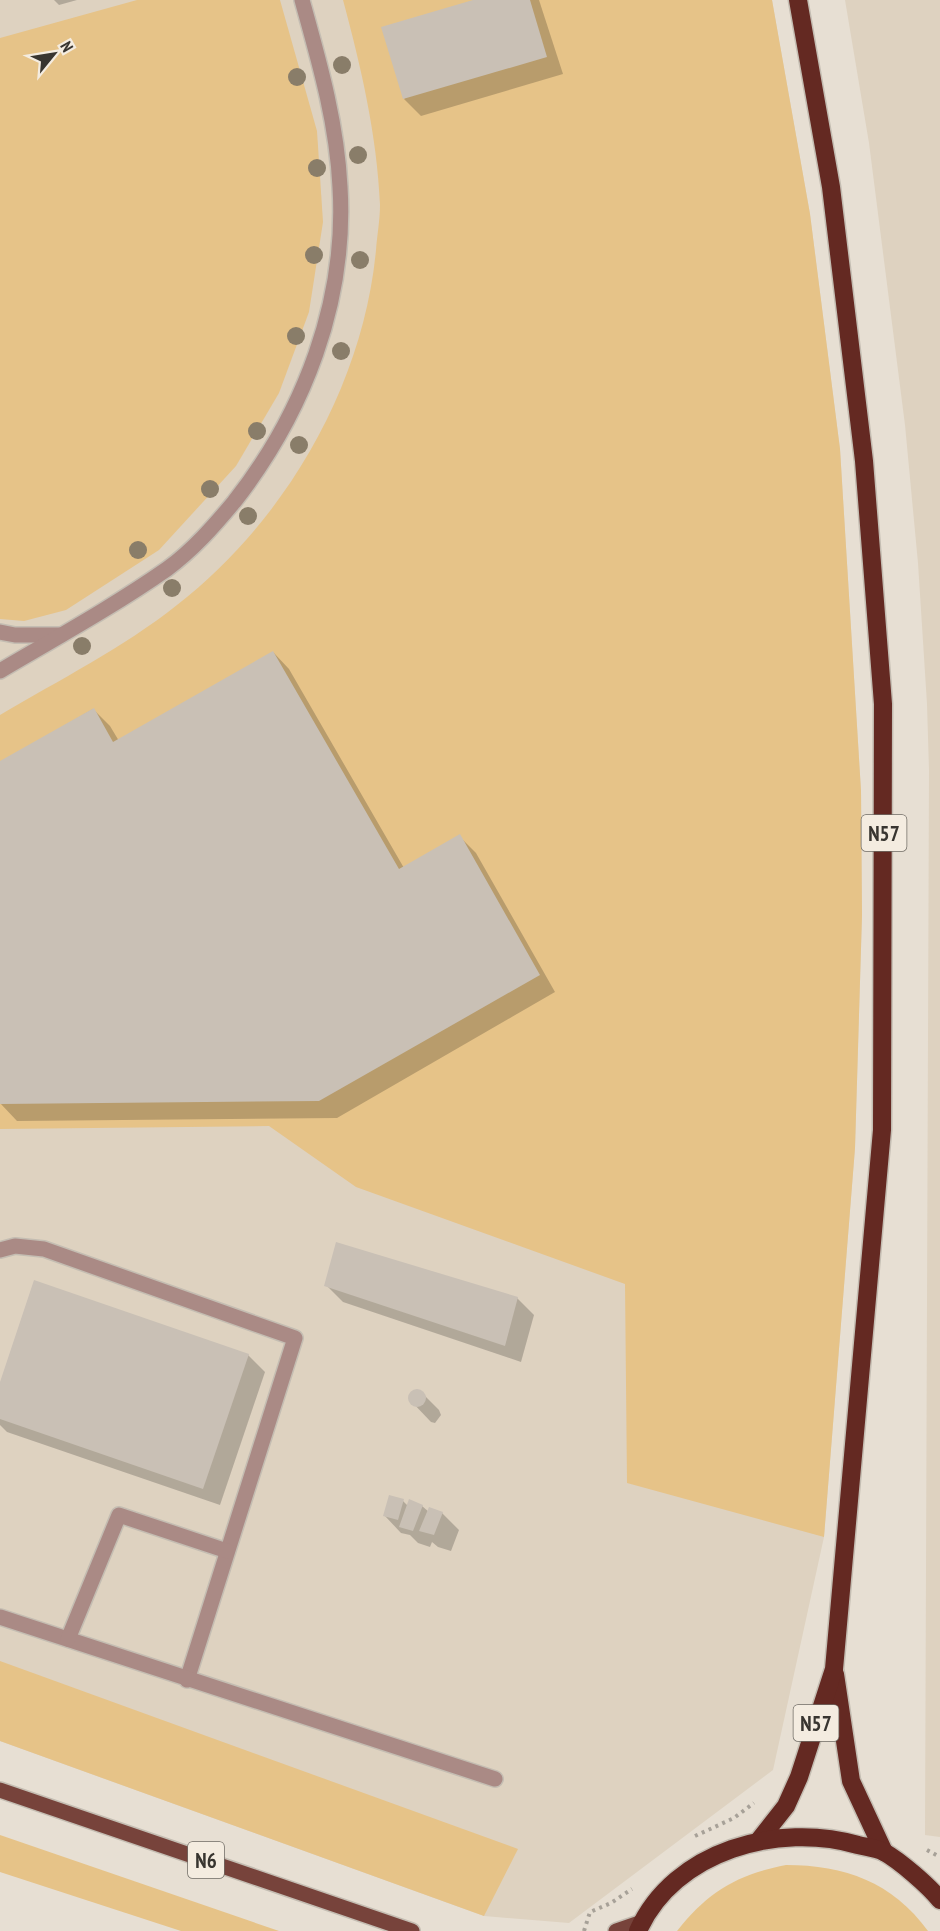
<svg xmlns="http://www.w3.org/2000/svg" width="940" height="1931" viewBox="0 0 940 1931" font-family="'PT Sans Narrow',sans-serif">
  <style>
    .built { fill: #ded2c0 }
    .green { fill: #e6c388 }
    .shadow { fill: #0003 }
    .building { fill: #c9c0b5 }
    .lines { fill: none; stroke-linecap: round; stroke-linejoin: round }
    .minor-casing { stroke: #c4bdb2; stroke-width: 18 }
    .major-casing { stroke: #c4bdb2; stroke-width: 18 }
    .highway-casing { stroke: #c4bdb2; stroke-width: 21 }
    .path { stroke: #a7a198; stroke-width: 4; stroke-dasharray: 3 4.5; stroke-linecap: butt }
    .minor { stroke: #aa8a85; stroke-width: 15 }
    .major { stroke: #77433b; stroke-width: 15 }
    .highway { stroke: #642922; stroke-width: 18 }
    .tree { fill: #897d69 }
    .labels { text-anchor: middle; dominant-baseline: central; stroke-width: 4.5; stroke-linejoin: round; paint-order: stroke }
    .shield { fill: #f4ece0; stroke: #706c65; stroke-width: 1.5 }
    .shield-label { font-size: 21px; font-weight: bold; fill: #383530 }
  </style>
  <rect width="100%" height="100%" fill="#e7dfd3"/>
  <g class="built">
    <path d="M0,0H772L810,214L840,449L861,791L862,915L855,1148L824,1537L773,1770L569,1923L484,1916L0,1741Z"/>
    <path d="M845,0H940V1837L925,1835L929,770L927,704L918,563L905,425L869,143Z"/>
  </g>
  <g class="green">
    <path d="M137,0H280L317,131L323,222L309,312L279,393L236,466L159,550L66,610L24,621L0,619V38Z"/>
    <path d="M343,0H772L810,214L840,449L861,791L862,915L855,1148L824,1537L627,1483L625,1284L356,1187L269,1126L0,1129V715C59,680 123,648 177,605C285,521 363,387 376,250C377,236 380,220 380,205C377,135 361,67 343,0Z"/>
    <path d="M0,1661L518,1849L484,1916L0,1741Z"/>
    <path d="M0,1835L279,1931H181L0,1872Z"/>
    <path d="M786,1865C845,1865 892,1882 928,1931H677C708,1892 736,1875 786,1865Z"/>
  </g>
  <g class="shadow">
    <path d="M54,0H77L59,5Z"/>
    <path d="M478,0H539L563,74L421,116L404,99Z"/>
    <path d="M273,652L289,669L404,868L459,836L476,853L555,992L337,1118L17,1121L0,1103V763L93,709L110,726L119,741Z"/>
    <path d="M326,1285L517,1298L534,1315L521,1362L343,1302Z"/>
    <path d="M248,1355L265,1372L220,1505L7,1432L0,1425V1386Z"/>
    <path d="M415,1391L421,1392L439,1410L441,1415L435,1423L431,1422L410,1400V1395Z"/>
    <path d="M403,1501L408,1506H422L429,1512L442,1513L459,1530L451,1551L438,1547L432,1542L430,1547L418,1543L410,1535L401,1533L385,1516Z"/>
  </g>
  <g class="building">
    <path d="M473,0H530L547,57L403,99L381,27Z"/>
    <path d="M273,651L399,869L460,834L540,975L319,1101L0,1104V761L94,708L113,742Z"/>
    <path d="M336,1242L518,1297L505,1346L324,1286Z"/>
    <path d="M34,1280L249,1354L203,1489L0,1419V1382Z"/>
    <circle cx="417" cy="1398" r="9"/>
    <path d="M389,1495L404,1499L398,1520L383,1516Z"/>
    <path d="M409,1499L423,1505L413,1531L399,1527Z"/>
    <path d="M429,1507L443,1512L434,1535L419,1531Z"/>
  </g>
  <g class="lines">
    <defs>
      <g id="minor">
        <path d="M0,632L15,635H61"/>
        <path d="M0,671C56,638 114,606 167,569C193,550 214,526 234,502C304,413 347,301 340,187C337,123 319,61 302,0"/>
        <path d="M0,1250L15,1246L44,1249L295,1338L187,1680"/>
        <path d="M0,1617L495,1779"/>
        <path d="M68,1639L119,1515L227,1551"/>
      </g>
      <g id="major">
        <path d="M0,1790L412,1931"/>
        <path d="M616,1931L642,1922"/>
      </g>
      <g id="highway">
        <path d="M835,1674L851,1781L884,1852"/>
        <path d="M760,1839L786,1806L799,1777L834,1669L882,1130L883,704L864,461L831,187L798,0"/>
        <path d="M638,1931C674,1850 779,1822 858,1845C866,1847 877,1848 884,1852C900,1861 929,1886 940,1900"/>
      </g>
    </defs>
    <use href="#minor" class="minor-casing"/>
    <use href="#major" class="major-casing"/>
    <use href="#highway" class="highway-casing"/>
    <g class="path">
      <path d="M695,1836L734,1818L754,1803"/>
      <path d="M927,1850L940,1857"/>
      <path d="M584,1931L590,1912L611,1903L632,1889"/>
    </g>
    <use href="#minor" class="minor"/>
    <use href="#major" class="major"/>
    <use href="#highway" class="highway"/>
  </g>
  <g class="tree">
    <circle cx="342" cy="65" r="9"/>
    <circle cx="297" cy="77" r="9"/>
    <circle cx="358" cy="155" r="9"/>
    <circle cx="317" cy="168" r="9"/>
    <circle cx="314" cy="255" r="9"/>
    <circle cx="360" cy="260" r="9"/>
    <circle cx="296" cy="336" r="9"/>
    <circle cx="341" cy="351" r="9"/>
    <circle cx="257" cy="431" r="9"/>
    <circle cx="299" cy="445" r="9"/>
    <circle cx="210" cy="489" r="9"/>
    <circle cx="248" cy="516" r="9"/>
    <circle cx="138" cy="550" r="9"/>
    <circle cx="172" cy="588" r="9"/>
    <circle cx="82" cy="646" r="9"/>
  </g>
  <g class="labels">
    <g class="shield">
      <rect x="861.5" y="815" width="45" height="36" rx="4.5"/>
      <rect x="793.5" y="1705" width="45" height="36" rx="4.5"/>
      <rect x="188" y="1842" width="36" height="36" rx="4.5"/>
    </g>
    <g class="shield-label">
      <text x="884" y="833">N57</text>
      <text x="816" y="1723">N57</text>
      <text x="206" y="1860">N6</text>
    </g>
  </g>
  <g transform="translate(54 54) rotate(60)" stroke="#f4ece0" stroke-width="4.5" paint-order="stroke">
  <path d="M0-4.5L10 22L0 15L-10 22Z" fill="#383530"/>
  <text y="-9" font-size="16" font-weight="bold" text-anchor="middle" fill="#383530">N</text>
  </g>
</svg>
